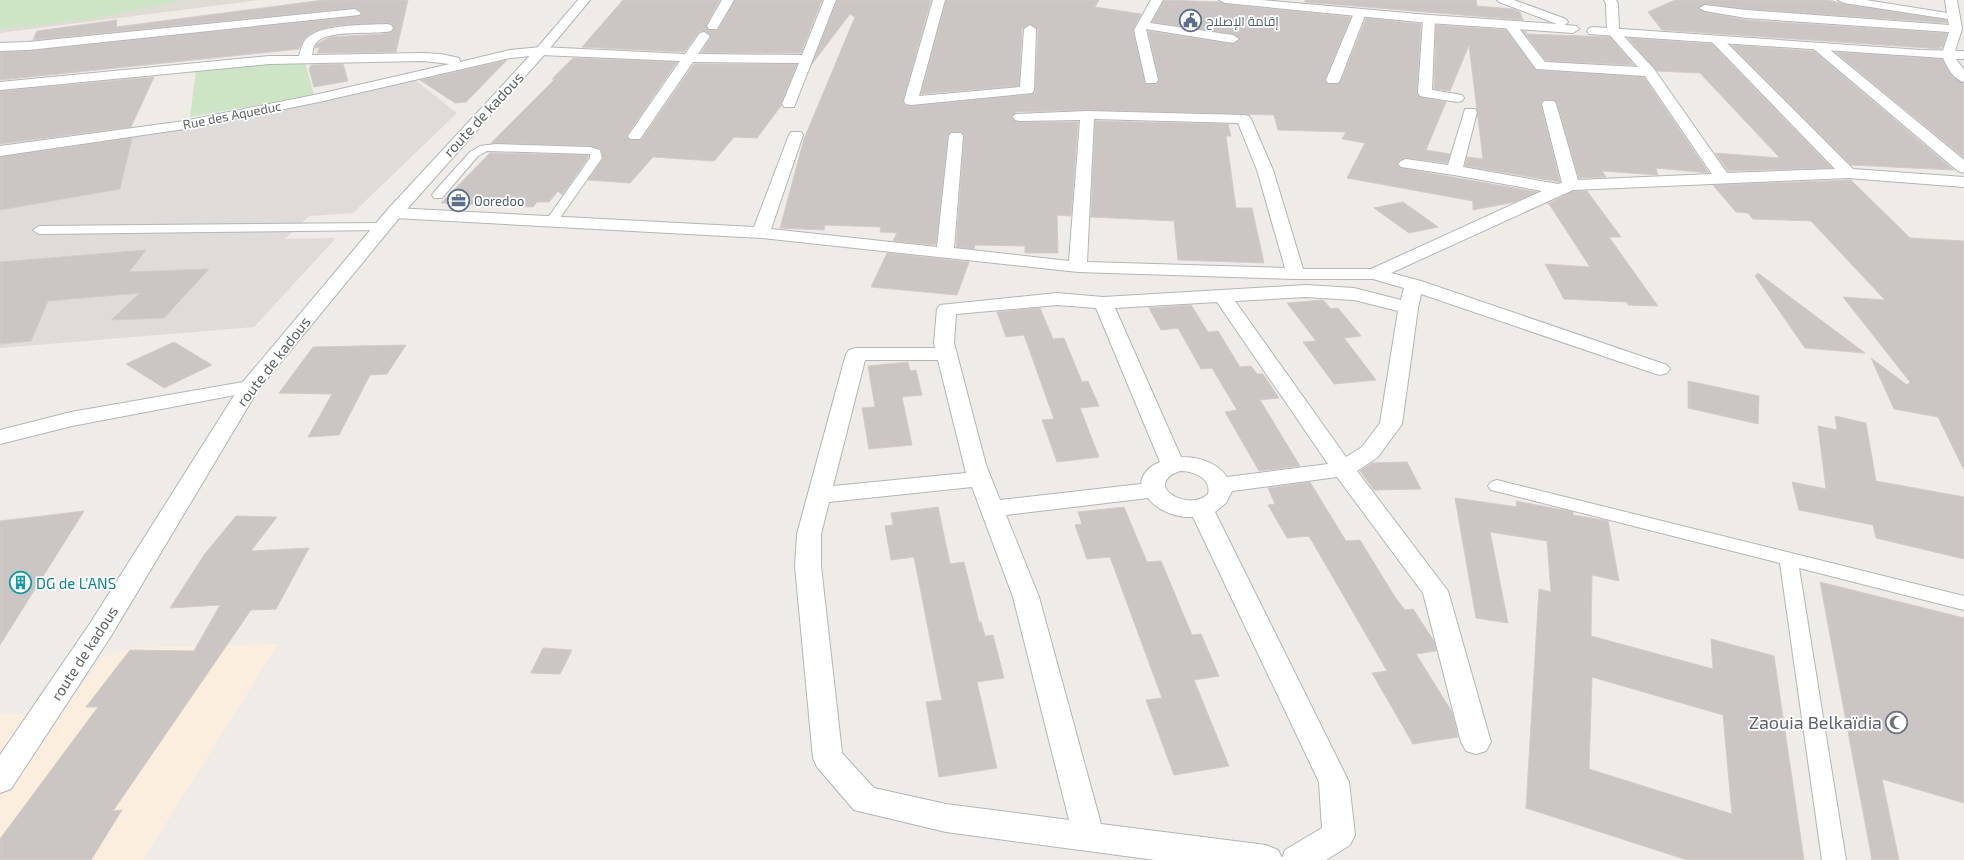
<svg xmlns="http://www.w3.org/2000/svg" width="1964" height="860" viewBox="0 0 1964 860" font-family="'Exo 2',Cairo,sans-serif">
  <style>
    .commercial { fill: #fceedf }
    .industrial { fill: #dedbd9 }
    .education { fill: #dfdbd5 }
    .green { fill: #cde5c5 }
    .building { fill: #cbc6c3; stroke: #d4ccc5; fill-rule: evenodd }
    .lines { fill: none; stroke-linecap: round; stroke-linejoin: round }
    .service-casing { stroke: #b2b6b8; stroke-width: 2 }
    .minor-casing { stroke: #b2b6b8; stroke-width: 2 }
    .tertiary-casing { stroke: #b2b6b8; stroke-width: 2 }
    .secondary-casing { stroke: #b1b5b8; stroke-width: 2 }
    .service { fill: #fff; fill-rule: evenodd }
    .minor { fill: #fff; fill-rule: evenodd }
    .tertiary { fill: #fff; fill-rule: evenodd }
    .secondary { fill: #fff; fill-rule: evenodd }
    .labels { text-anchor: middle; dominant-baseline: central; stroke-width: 3.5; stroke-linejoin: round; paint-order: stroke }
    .far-service-label { font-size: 13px; fill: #4e5e75; stroke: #fff; text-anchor: start }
    .far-street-label { font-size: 13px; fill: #5e6466; stroke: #fff }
    .street-label { font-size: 15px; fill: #5e6466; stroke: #fff }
    .culture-label { font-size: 15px; fill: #0d838f; stroke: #fff; text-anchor: start }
    .near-worship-label { font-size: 18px; fill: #5b616d; stroke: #fff; text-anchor: end }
  </style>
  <rect width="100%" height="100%" fill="#efebe7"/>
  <path class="commercial" d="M278,644L143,860H0V714H61L102,657L132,648Z"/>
  <path class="industrial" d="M415,80L457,113L353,213L309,216L285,239L336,238L254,327L0,348V156L213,123Z"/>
  <path class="education" d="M0,0H259L0,33Z"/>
  <g class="green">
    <path d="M0,0H183L92,19L0,29Z"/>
    <path d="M305,62L314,95L190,117L196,70L265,63Z"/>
  </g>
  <g class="building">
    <path d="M324,0H408L396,52L317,53L320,47L315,48L317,44L330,37L383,34L391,32L394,29L392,24L387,23L356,24L333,26L313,32L304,39L299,49L0,80V52L28,51L359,16L362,13L355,8L33,40L37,31L117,20L116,27Z"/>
    <path d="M623,0H720L706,25L709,30H718L735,0H822L801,53H701L711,36L704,31L699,32L684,52L582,47Z"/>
    <path d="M837,0H931L903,101L905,105L911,106L1032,94L1035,91L1038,29L1029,24L1022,29L1019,86L921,94L946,0H1099L1095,7L1141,14L1133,30L1146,84H1156L1159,80L1148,31L1233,44L1240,39L1233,34L1152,22L1164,0L1220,2L1225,4L1351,17L1325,79L1328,84H1338L1341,81L1366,18L1421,24L1417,94L1420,97L1446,102L1426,150L1450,154L1447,163L1406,158L1400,160L1397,165L1401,168L1537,192L1515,202L1473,210V201L1347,178L1365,143L1342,139L1346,132L1278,130L1274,115L1087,110L1015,112L1012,118L1015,121L1020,122H1078L1071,216L1057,215L1058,253H1025V246L975,245L974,249L956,247L964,136L961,132H951L948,136L936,245L893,241L897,233L880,232L881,227L825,225L824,230L780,228L804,139L855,17L850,14L812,64Z"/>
    <path d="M1305,0H1476L1477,6L1513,9L1520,12L1523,20L1305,2Z"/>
    <path d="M1675,0H1828L1844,4L1947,20V23L1746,9L1705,4L1698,9L1705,12L1746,20L1947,33L1943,47H1939L1942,49L1662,30L1648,12Z"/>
    <path d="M1436,25L1506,30L1536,70L1644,77L1709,173L1656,168L1658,175L1602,171L1606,177L1579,178L1557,104L1554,100H1544L1541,104L1560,182L1465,166L1467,157L1483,159L1469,45L1450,91L1434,89Z"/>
    <path d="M1523,31H1526V34L1610,37L1634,65L1546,61Z"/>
    <path d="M1628,38L1712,44L1832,168L1728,171L1715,153L1780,158L1700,73L1657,71Z"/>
    <path d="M1731,45L1814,51L1954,170L1851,165Z"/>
    <path d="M1835,52L1942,59L1953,77L1964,83V158Z"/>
    <path d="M573,58L677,62L627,135L630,140H641L694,64H797L781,103V106L757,138L734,137L714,161L653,157L630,183L588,180L603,158L600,149L590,146L491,143L555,79H552Z"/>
    <path d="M507,60L466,102L455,103L420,80Z"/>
    <path d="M343,64L348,81L314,87L309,69L311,65Z"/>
    <path d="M154,77L131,127L0,144V91Z"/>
    <path d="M1095,121L1228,124L1231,136H1226L1236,208H1252L1264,263L1178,260L1174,221L1091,217Z"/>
    <path d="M132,138L120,189L0,210V157Z"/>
    <path d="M490,153L588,155V158L562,195L558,191L549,202H537L533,207L441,203Z"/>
    <path d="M1851,180L1910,238L1964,241V470L1938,417L1894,409L1871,358L1907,385L1910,382L1843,297L1885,300L1811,221L1753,219L1748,213L1736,212L1713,185Z"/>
    <path d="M1573,191H1587L1621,237H1609L1658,306L1628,305L1627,302L1564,299L1545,264L1590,267L1549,204H1547Z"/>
    <path d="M1403,202L1438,227L1409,233L1374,208Z"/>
    <path d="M146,250L129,272L209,269L164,318L111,320L140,293L48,301L31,341L0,344V262Z"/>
    <path d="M887,253L969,262L957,295L871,287Z"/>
    <path d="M1758,273L1865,353L1805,348L1755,276Z"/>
    <path d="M1323,300L1331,309L1338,308L1361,336L1344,338L1376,380L1334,384L1303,342L1316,341L1287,303Z"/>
    <path d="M1191,305L1208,332L1218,331L1240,367L1251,366L1257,374H1263L1279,398L1260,400L1300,466L1259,471L1225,412L1237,410L1212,368L1201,369L1178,328L1161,330L1149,308Z"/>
    <path d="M1040,308L1053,339L1064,338L1082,382L1088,381L1099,406L1080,408L1099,457L1057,462L1042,420L1054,419L1024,335L1006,337L997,312Z"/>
    <path d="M174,342L212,365L164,388L126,364Z"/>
    <path d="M406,345L387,374L370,375L339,435L308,437L332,394L279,393L313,347Z"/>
    <path d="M908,362L910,371L916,370L922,395L902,397L912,445L869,449L862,408L875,407L868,366Z"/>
    <path d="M1688,381L1759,396L1758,424L1688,408Z"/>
    <path d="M1835,416L1866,423L1876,481L1964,497V559L1876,538L1873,525L1799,510L1792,482L1826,489L1818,426L1837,430Z"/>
    <path d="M1407,462L1421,489L1374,490L1360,471L1372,463Z"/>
    <path d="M1310,482L1346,541L1360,540L1395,597L1405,610L1413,609L1434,641L1436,651L1416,654L1452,712L1458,737L1413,744L1372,673L1387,671L1309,536L1287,538L1268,505L1275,504L1268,488Z"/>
    <path d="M1455,498L1517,507L1516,501L1563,510L1573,512V515L1608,521L1619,581L1592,575L1591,636L1713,669L1711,639L1774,656L1804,860H1687L1526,808L1539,589L1551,592L1547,541L1490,532L1508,623L1476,618ZM1592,677L1723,715L1732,814L1589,769Z"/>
    <path d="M938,507L950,564L964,562L979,622H981L985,636L993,635L1004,678L977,682L997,768L939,777L926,702L942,700L914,557L891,560L885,526L893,525L891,513Z"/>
    <path d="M1124,507L1147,562L1161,561L1192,635L1201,634L1219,676L1194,680L1229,766L1174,775L1146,700L1162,698L1110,557L1087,559L1075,525L1082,524L1078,512Z"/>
    <path d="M84,511L0,645V521Z"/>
    <path d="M236,516L277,517L251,551L309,548L276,609L251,610L113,811L122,810L91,860H0V839L98,707H86L130,650L194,651L220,605L170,608L204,555Z"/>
    <path d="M1820,582L1964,618V803L1882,779L1899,860H1872Z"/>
    <path d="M543,648L572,650L560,674L531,673Z"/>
  </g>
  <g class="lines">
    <defs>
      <g id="service">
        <path d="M496,144L590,147L600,150L602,158L555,225L551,226L545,222L590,158V154L487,151L478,156L442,198H434L432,195L434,192L470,152L480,146Z"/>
        <path d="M382,223L386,224L388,227L386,230L39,234L33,230L39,226Z"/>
        <path d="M1497,480L1964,596V610L1799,568L1846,860H1822L1780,563L1491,490L1488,486L1491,482Z"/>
      </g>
      <g id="minor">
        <path d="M722,0H734L717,29H709L707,26Z"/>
        <path d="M824,0H836L794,107H784L782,104L799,63L693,62L640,139H630L628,136L680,61L541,55L510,58L319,102L184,129L0,156V146L184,121L319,94L450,64L423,61L269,64L0,90V82L269,56H299C301,50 302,43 307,38C321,24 367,25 387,24L391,25L393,28L391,31C374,35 327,29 316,43C313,46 313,52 312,55L423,53L441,54L459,58L460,62L510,50L541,47L685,54L700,33L704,32L710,36L698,54L802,55Z"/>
        <path d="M933,0H945L919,96L1020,87L1024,29L1030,25L1036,29L1034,90L1032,93L911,105L906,104L904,101Z"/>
        <path d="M1151,0H1163L1150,23L1233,35L1239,39L1233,43L1146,29L1158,80L1156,83H1146L1134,30Z"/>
        <path d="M1604,0H1616L1618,4L1619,31L1654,69L1727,173L1835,169L1712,42L1710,39L1712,36H1720L1853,169L1964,177V187L1848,178L1573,190L1391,273L1421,281L1667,365L1670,369L1667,373L1660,375L1653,373L1421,294L1418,308L1402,424L1378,457L1357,471L1448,591L1491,742L1486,751L1476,754L1466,751L1461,742L1423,593L1337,477L1232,491L1226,503L1215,512L1349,782L1355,835L1350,845L1326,860H1155L946,832L854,810L817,767L813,758L795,566L797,534L846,354L849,350L856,348H935L934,343L937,309L940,305L1057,293L1103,297L1306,285L1354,288L1401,300L1404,288L1373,279H1296L1078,272L761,238L394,218L388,217L386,213L388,209L394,208L754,227L789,135L791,132H801L803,135L771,229L937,247L949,136L951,133H961L963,136L954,248L1069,261L1080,120L1020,121L1015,120L1013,117L1015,114L1087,111L1244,115L1249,116L1251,119L1273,170L1303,269H1371L1542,191L1454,175L1401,167L1398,164L1401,161L1406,159L1448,165L1465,109H1475L1477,112L1463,167L1558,184L1562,183L1542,104L1544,101H1554L1556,104L1578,180L1712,174L1645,76L1536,69L1504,25L1506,22H1514L1545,62L1638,67L1607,32L1606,4ZM1094,119L1238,123L1257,170L1285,268L1087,262ZM1306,297L1354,300L1398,311L1380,423L1362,447L1346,457L1235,301ZM1217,302L1328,464L1227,477C1217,462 1198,457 1181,457L1115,308ZM1057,305L1096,308L1160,462C1150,466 1142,473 1141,484L1000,500L986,465L954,343L956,314ZM865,360H938L966,473L833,486ZM1180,471C1193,471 1212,478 1208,494C1188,513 1141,485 1180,471ZM972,487L1013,597L1069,820L946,804L874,788L842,753L821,566V534L829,502ZM1148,498C1158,511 1177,518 1193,517L1319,782L1322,828L1285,850L1282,858L1278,850L1266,845L1101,824L1039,597L1006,515Z"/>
        <path d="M1838,0H1866L1947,13L1945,0H1957L1962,29L1954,54L1948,58L1942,54L1949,32L1746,18L1705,11L1699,8L1705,5L1746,10L1949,25L1948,19L1844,3Z"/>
        <path d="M355,9L361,13L359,15L28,50L0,51V43L28,42Z"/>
        <path d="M1360,9L1366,13L1340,80L1338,83H1328L1326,80L1354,13Z"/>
        <path d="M1429,15L1435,19L1432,90L1462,95L1464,98L1462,101L1457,102L1425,97L1420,96L1418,93L1423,19Z"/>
        <path d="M1819,43L1823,44L1964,160V173L1958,171L1815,50L1813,47Z"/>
      </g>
      <g id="tertiary">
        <path d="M1219,0H1262L1429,15L1557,24L1499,2L1497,0H1514L1566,19L1568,22L1565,25L1577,26L1579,29L1573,33L1429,23L1225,3Z"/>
        <path d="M1593,27L1921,50L1964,51V59H1956L1964,70V82C1954,80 1947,67 1943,58L1589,34L1587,31L1589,28Z"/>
        <path d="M249,381L256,383L259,387L256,391L72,426L0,444V430L71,412Z"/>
      </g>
      <path id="secondary" d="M578,0H590L545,54L400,217L258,390L111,636L11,789L0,793V755L91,622L242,383L388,209L537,48Z"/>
    </defs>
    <use href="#service" class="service-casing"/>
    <use href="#minor" class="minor-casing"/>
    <use href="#tertiary" class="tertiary-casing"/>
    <use href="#secondary" class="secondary-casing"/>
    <use href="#service" class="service"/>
    <use href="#minor" class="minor"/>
    <use href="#tertiary" class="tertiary"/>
    <use href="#secondary" class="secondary"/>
  </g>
  <defs>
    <symbol id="civic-ring" viewBox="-11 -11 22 22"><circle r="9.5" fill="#fff" stroke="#5c6f8a" stroke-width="1.5"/><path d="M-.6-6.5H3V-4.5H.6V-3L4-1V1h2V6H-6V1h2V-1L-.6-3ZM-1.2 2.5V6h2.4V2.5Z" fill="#5c6f8a"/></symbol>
    <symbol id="office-ring" viewBox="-11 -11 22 22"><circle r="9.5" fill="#fff" stroke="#5c6f8a" stroke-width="1.5"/><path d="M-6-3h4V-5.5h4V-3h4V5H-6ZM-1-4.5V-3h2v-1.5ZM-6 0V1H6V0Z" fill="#5c6f8a"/></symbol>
    <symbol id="building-ring" viewBox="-11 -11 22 22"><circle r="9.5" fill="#fff" stroke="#0f9aa8" stroke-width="1.5"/><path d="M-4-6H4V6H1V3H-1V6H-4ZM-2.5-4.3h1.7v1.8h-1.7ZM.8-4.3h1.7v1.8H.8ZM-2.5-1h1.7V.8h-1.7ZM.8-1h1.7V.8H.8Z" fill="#0f9aa8"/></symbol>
    <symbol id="mosque-ring" viewBox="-11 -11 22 22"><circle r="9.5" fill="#fff" stroke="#6b7280" stroke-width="1.5"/><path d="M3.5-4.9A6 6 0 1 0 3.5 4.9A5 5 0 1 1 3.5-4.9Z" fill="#6b7280"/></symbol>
  </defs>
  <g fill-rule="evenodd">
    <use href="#civic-ring" x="1178" y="8" width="25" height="25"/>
    <use href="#office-ring" x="446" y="188" width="25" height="25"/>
    <use href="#building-ring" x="8" y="570" width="25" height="25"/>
    <use href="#mosque-ring" x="1884" y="710" width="25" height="25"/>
  </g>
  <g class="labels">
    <g class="far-service-label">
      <text x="1206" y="21">إقامة الإصلاح</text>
      <text x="474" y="201">Ooredoo</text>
    </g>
    <g class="far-street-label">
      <text transform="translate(232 115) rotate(-11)">Rue des Aqueduc</text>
    </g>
    <g class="street-label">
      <text transform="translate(483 114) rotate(-47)">route de kadous</text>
      <text transform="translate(273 361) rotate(-52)">route de kadous</text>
      <text transform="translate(84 653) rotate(-57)">route de kadous</text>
    </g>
    <g class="culture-label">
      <text x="36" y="583">DG de L'ANS</text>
    </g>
    <g class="near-worship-label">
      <text x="1882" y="722">Zaouia Belkaïdia</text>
    </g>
  </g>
</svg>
